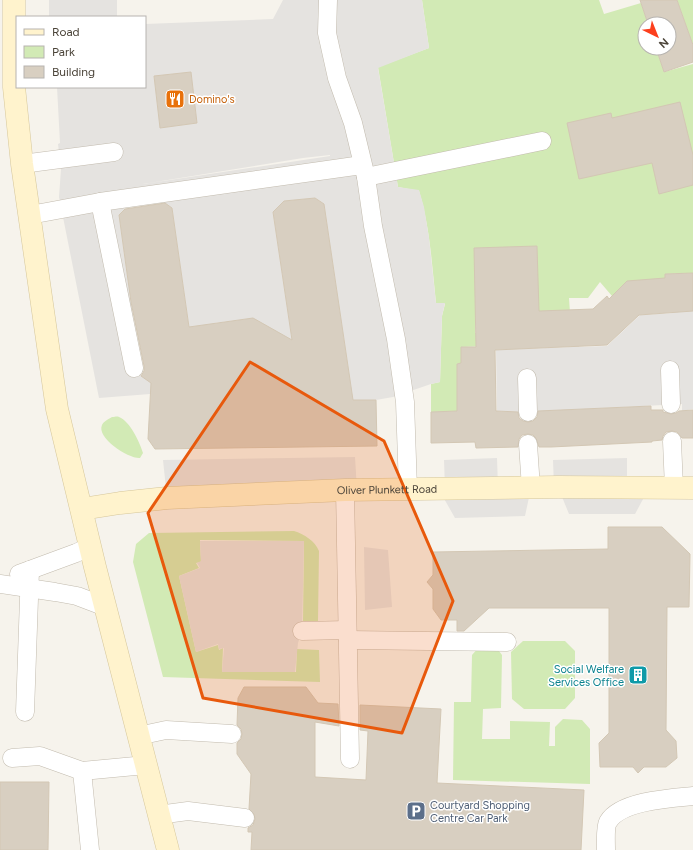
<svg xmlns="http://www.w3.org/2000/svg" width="693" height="850" viewBox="0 0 693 850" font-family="Figtree,sans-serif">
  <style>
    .green { fill: #d2eab5 }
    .parking { fill: #e5e3e0; fill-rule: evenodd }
    .building { fill: #d8cfc1; stroke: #d3c7b4 }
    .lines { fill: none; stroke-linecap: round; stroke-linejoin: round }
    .lane-casing { stroke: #c2bbae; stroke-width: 19 }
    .secondary-casing { stroke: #d6c79b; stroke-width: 23 }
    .lane { stroke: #fff; stroke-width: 18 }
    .secondary { stroke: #fff3cd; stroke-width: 22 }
    .marked { fill: #e8590c; fill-opacity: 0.2; stroke: #e8590c; stroke-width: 3; stroke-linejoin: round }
    .labels { text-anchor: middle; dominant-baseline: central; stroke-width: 3; stroke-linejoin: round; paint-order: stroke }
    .food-label { font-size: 11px; fill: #c56008; stroke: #fff; text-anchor: start }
    .street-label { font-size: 11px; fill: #4b4439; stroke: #fff }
    .culture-label { font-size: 11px; fill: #0d838f; stroke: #fff; text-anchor: end }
    .service-label { font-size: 11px; fill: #4e5e75; stroke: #fff; text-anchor: start }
  </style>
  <rect width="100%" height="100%" fill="#f6f3ec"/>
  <g class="green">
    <path d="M422,0H599L604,14L641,3L648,24H645V48H656L664,72L693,64V273L665,274V278L612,296L600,282L588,298H569L570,313L475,321V333H487V346L461,347V363L457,364L462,411L431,412V384L440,382L442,316L445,304L436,303C432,265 430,227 419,191L398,187L378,67L429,48Z"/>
    <path d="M677,0H693V45Z"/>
    <path d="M112,417C115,417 117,416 119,417C130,421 140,443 143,453L140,458C129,459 96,438 102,425C104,421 109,419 112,417Z"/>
    <path d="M294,531C304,534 315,541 319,551L318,621H303L304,541L200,540L201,562L196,563L199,568L179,576L196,652L218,645L219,650L223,648L222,672H296L297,649L319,650L320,682L163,677L133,562L136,544L149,533Z"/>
    <path d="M523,641H565L575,651V698L565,709H524L512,699L511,652Z"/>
    <path d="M479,647H496L502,655L501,708L483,709L482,739H510V721L550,722L549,746H555V727L563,719L582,720L590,729V784L453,780L454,702H471L472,655Z"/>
  </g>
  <g class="parking">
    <rect x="49" y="0" width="68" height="17"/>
    <path d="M283,0H422L429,48L378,68L398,187L419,190L424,207L429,238L436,303H445L442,316L440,382L431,384L393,397L376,400L260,401L150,394L99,398L59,197L61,169L58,144L60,143L57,87H145V24L273,19ZM191,72L197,123L160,128L154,76ZM330,155V156L143,184L303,158ZM315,198L324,204L348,366L338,374H297L273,212L284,201ZM162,201L172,208L195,368L141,375L119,215L127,206ZM253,318L207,334L215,323Z"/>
    <path d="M689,307L690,311H693V409L682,411V404L528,412L520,416H508V411H497L496,350L571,347V344H579V347L607,346L640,315L673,313V308Z"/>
    <path d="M355,457L357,490L167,498L163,460Z"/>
    <path d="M497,458L498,488H531L525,516L455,518L438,488H445L444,460Z"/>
    <path d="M627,458V487L649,488L635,514H569L558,487H554L553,460Z"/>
    <path d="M200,541H304L302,631L298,643L295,672H222L224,648L219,649L218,644L196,652L179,576L200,568L197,563L201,561Z"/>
    <path d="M364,547L388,550L392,607L365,610Z"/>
  </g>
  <g class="building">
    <path d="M640,0H677L693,45V62L664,72L656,48H669V24H648Z"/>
    <path d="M191,72L197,123L160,128L154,76Z"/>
    <path d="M680,102L693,155V185L659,194L652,163L579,179L567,123L611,113L612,118Z"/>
    <path d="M315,198L324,204L353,400H376L377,446L155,449L148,439L151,383L141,376L144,371V366L131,302L119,215L125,209L165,203L172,208L189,327L253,318L292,340L273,212L284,201Z"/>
    <path d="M537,246L539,311L593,309L607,296L609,299L627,281L665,278V274L693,273V311L639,315L607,345L495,350L496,411L518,412L519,418L523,421L528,422L533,421L537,417L538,411L651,406V410H663V412L671,414L676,413L679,411L693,410V438H682L677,432L672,431L666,432L663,436L662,440L652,441V442L551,447H539L536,438L533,435L528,434L522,435L519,439L518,447L476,448L475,442L431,443V412L457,411V364L461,363V347H476L474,248Z"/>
    <path d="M608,527H662L690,554L689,607H667L666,730L676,741L677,758L666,767H644L638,773L633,767H600L599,743L609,733V608H489L464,631H457V620H441L433,609V589L427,582L433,575V552L608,549Z"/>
    <path d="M244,687H306L318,703L338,704L339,726L315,722V777L366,780L368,731L360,730V705L441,709L437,783L584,790L581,850H251L252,832H248V828L253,825L255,819L254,814L249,809L251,774L237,754V743L241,739L242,734L241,729L237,725L238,698Z"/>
    <path d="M0,782H49L48,850H0Z"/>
  </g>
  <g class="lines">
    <defs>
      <g id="lane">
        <path d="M328,0L327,33L337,78L353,123L366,177L373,226L396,339L405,402L408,489"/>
        <path d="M22,164L114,152"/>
        <path d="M366,177L542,141"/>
        <path d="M100,202L134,368"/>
        <path d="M30,215L100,202L362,165"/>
        <path d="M670,370L671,404"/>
        <path d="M527,378L528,412"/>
        <path d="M672,441L674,488"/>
        <path d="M528,444L531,488"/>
        <path d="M345,490L350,759"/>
        <path d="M19,574L76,553L91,546"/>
        <path d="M0,584L55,592L77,596L106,607"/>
        <path d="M302,631L347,630"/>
        <path d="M348,640L507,642"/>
        <path d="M25,712L30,570"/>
        <path d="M138,736L166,730L232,734"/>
        <path d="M12,758L40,756L82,771L146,765"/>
        <path d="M82,771L90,850"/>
        <path d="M158,815L188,811L245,818"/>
        <path d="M606,850C606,843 605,827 608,822C620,801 671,798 693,796"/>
      </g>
      <g id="secondary">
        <path d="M14,0V87L22,164L57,409L95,567L168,850"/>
        <path id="s1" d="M82,509L120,503L167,498L345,490L558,487L693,488"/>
      </g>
    </defs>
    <use href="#lane" class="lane-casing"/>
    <use href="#secondary" class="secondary-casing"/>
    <use href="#lane" class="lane"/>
    <use href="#secondary" class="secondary"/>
  </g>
  <path class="marked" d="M250,362L384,441L453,601L402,733L203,698L148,513Z"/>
  <defs>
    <symbol id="restaurant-square" viewBox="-11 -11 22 22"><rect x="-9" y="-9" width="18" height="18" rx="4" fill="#e8710a" stroke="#fff"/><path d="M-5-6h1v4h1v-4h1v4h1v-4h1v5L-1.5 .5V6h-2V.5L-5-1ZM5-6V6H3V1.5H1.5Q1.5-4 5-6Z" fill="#fff"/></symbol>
    <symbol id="building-square" viewBox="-11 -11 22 22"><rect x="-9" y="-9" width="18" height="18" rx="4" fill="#0f9aa8" stroke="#fff"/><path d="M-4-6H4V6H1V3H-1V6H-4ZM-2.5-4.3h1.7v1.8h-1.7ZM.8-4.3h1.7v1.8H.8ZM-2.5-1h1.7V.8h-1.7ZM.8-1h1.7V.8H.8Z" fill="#fff"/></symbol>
    <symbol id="parking-square" viewBox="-11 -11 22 22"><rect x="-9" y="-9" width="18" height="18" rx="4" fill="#5c6f8a" stroke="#fff"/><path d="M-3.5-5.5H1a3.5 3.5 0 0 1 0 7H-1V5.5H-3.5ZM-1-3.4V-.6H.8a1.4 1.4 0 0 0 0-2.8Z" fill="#fff"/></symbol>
  </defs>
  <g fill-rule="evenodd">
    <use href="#restaurant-square" x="164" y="88" width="22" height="22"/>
    <use href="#building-square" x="627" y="664" width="22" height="22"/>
    <use href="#parking-square" x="405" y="800" width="22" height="22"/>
  </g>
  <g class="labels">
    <g class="food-label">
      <text x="189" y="99">Domino's</text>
    </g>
    <g class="street-label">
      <text stroke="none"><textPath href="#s1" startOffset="306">Oliver Plunkett Road</textPath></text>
    </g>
    <g class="culture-label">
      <text x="624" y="669">Social Welfare<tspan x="624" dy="13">Services Office</tspan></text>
    </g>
    <g class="service-label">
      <text x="430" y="805">Courtyard Shopping<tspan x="430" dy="13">Centre Car Park</tspan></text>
    </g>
  </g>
  <rect x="16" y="16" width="130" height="72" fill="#ffffff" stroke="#b7b4b0"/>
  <rect x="24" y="29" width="20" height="6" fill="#fff3cd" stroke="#b7b4b0"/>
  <text x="52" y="36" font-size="12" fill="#4b4439">Road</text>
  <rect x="24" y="46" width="20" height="12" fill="#d2eab5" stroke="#b7b4b0"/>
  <text x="52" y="56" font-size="12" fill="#4b4439">Park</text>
  <rect x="24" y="66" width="20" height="12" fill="#d8cfc1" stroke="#b7b4b0"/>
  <text x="52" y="76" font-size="12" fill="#4b4439">Building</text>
  <g transform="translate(657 36) rotate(137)"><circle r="19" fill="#ffffff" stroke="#b7b4b0"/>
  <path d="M0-3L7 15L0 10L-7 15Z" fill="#fc3f1d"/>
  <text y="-6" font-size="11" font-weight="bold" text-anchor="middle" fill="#4b4439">N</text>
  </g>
</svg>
